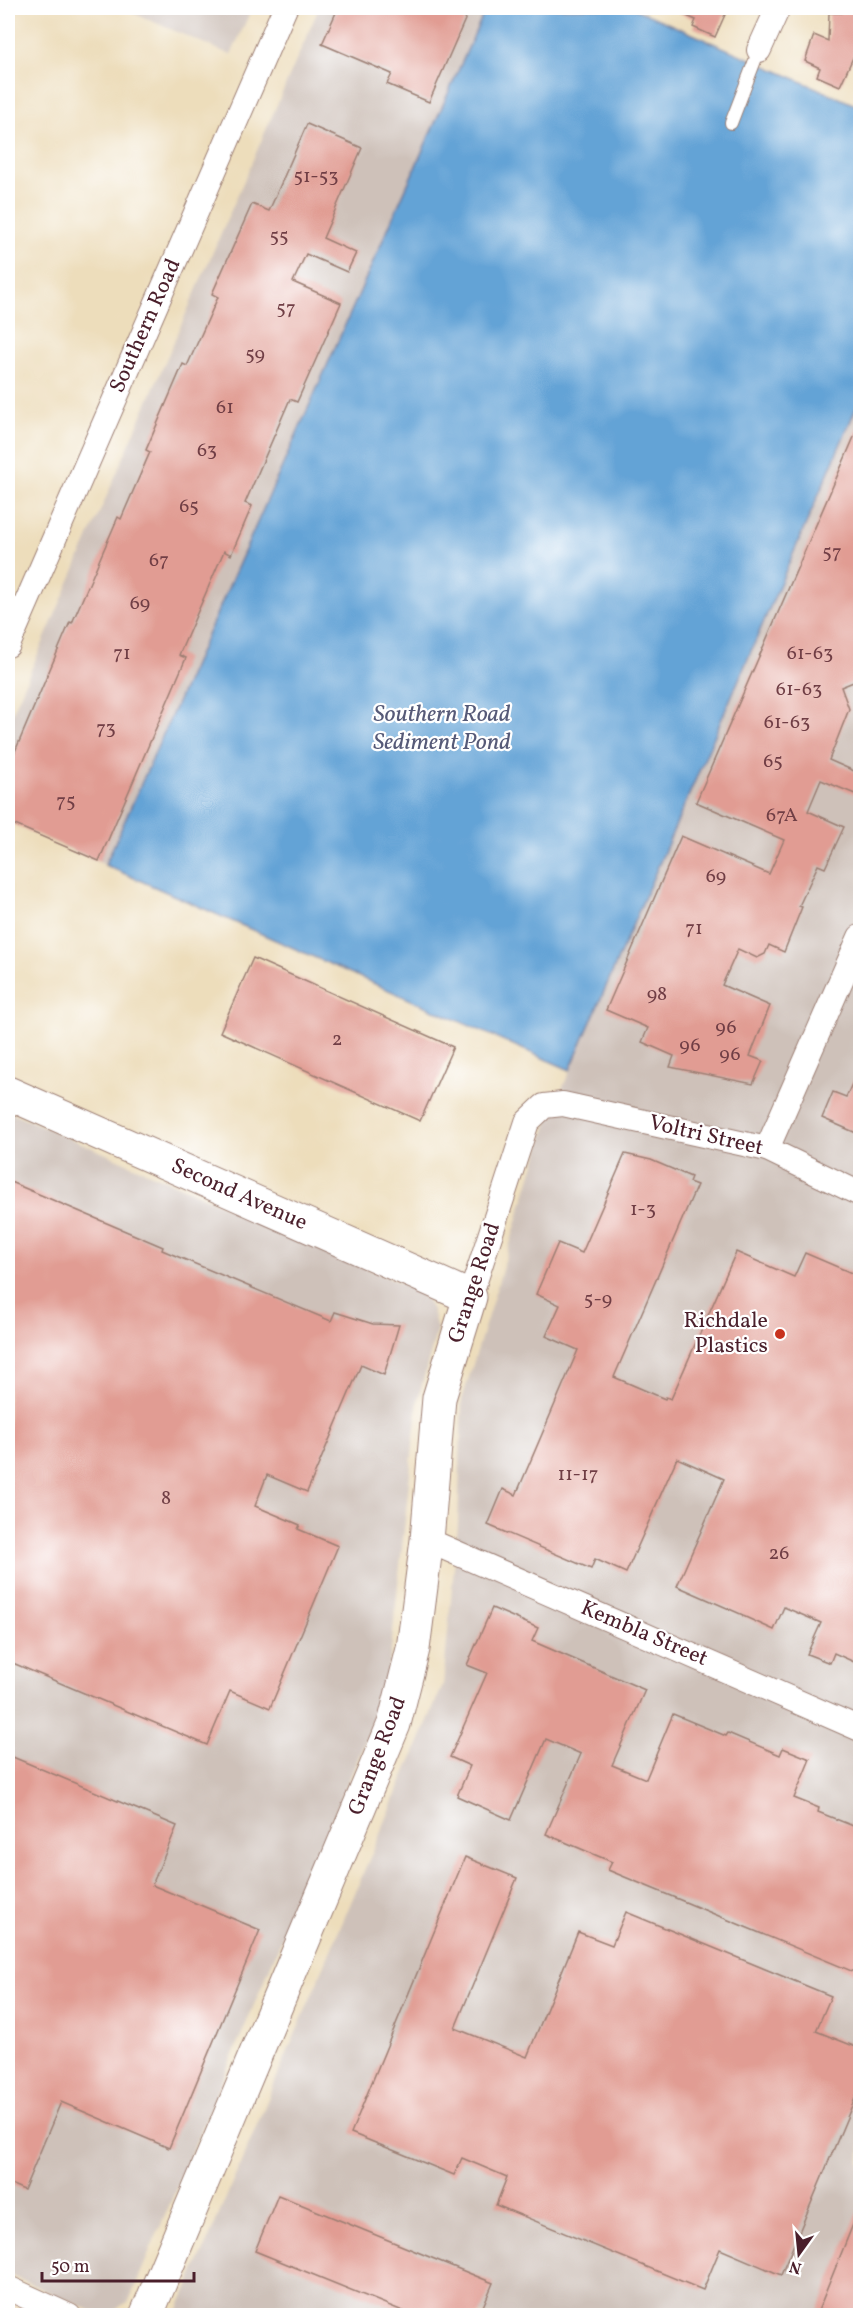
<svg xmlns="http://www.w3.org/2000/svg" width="868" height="2323" viewBox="0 0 868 2323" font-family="Vollkorn,serif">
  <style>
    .built { fill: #f0d5bc }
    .industrial { fill: #cec1b9 }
    .water { fill: #64a3d6; stroke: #576180; stroke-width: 1.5 }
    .building { fill: #e19c93 }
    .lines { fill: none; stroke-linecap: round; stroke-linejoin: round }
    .service-casing { stroke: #9c7e73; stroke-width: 14 }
    .minor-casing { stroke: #9c7e73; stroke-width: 26 }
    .secondary-casing { stroke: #9c7e73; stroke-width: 35 }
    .service { stroke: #fff; stroke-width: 12 }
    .minor { stroke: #fff; stroke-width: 24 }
    .secondary { stroke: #fff; stroke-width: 33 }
    .poi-dot { fill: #c8321e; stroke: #fff; stroke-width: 2 }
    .labels { text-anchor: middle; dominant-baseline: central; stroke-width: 4.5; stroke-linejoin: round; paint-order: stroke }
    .number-label { font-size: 20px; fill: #703e45 }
    .street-label { font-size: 22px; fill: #4a1f2b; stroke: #fff }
    .poi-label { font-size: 22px; fill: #4a1f2b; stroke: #fff; text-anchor: end }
    .water-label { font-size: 24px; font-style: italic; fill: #565a78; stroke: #fff }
  </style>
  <rect width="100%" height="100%" fill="#fff"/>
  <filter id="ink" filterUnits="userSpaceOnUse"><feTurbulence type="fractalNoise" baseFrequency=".0167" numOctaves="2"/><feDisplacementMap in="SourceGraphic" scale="12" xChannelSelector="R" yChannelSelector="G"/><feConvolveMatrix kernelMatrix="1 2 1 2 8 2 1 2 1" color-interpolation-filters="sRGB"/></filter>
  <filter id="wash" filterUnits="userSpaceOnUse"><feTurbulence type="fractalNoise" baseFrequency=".008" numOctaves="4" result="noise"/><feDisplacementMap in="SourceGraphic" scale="24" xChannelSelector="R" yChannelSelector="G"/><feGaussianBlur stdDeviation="1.35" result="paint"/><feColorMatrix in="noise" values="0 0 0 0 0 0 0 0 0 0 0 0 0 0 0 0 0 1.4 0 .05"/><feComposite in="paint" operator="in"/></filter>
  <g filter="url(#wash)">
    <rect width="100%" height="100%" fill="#edddbb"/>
    <path class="built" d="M8,2305L32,2315H8Z"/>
    <g class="industrial">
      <path d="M121,8H252L231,55Z"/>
      <path d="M319,8H486L105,865L8,822V723Z"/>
      <path d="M860,399V2315L176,2316L443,1685L458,1524L462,1400L547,1124Z"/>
      <path d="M8,1111L410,1287L424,1296L432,1310L437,1329L418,1399L391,1650L387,1681L382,1702L128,2303L111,2312L101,2313L94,2312L8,2274Z"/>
    </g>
    <path class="water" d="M486,8H633L860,107V399L570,1070L105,865Z"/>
    <g id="blocks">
      <g class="building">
        <path d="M338,8H470L429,102L387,84L392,74L322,44Z"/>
        <path d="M668,8H728L715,37L693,27L696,20Z"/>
        <path d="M842,12H861V40L840,86L817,76L820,68L805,61L814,35L828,41L829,13H842Z"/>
        <path d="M307,124L362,148L323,238L356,253L347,272L306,254L293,282L341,303L297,402L290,399L245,503L252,506L231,555L224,551L179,655L186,658L99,861L8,822V768L70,622L72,623L118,517L121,519L150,452L146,450L183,364L187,366L218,297L212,294L252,204L269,211Z"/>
        <path d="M861,421V679L841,687L849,709L829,760L861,774V781L855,794L821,780L808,811L844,827L825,868L818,865L799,906L802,907L784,952L769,945L765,954L757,958L738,949L722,985L770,1006L750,1056L763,1061L753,1084L670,1067L674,1056L642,1042L648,1028L606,1010L681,836L769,874L784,840L696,802Z"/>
        <path d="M253,958L453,1047L420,1121L220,1032Z"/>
        <path d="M861,1064V1135L822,1118L833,1092L846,1097Z"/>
        <path d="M625,1154L651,1160L691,1177L689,1182L697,1185L614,1377L665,1399L666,1397L671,1399L736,1252L794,1277L805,1253L861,1277V1665L834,1653L830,1663L807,1654L821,1623L784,1607L774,1630L743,1616V1615L677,1586L724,1479L677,1458L626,1573L595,1559L591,1569L488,1525L503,1489L516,1495L578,1350L546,1336L560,1305L536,1294L558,1243L582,1253Z"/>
        <path d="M8,1181L163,1247L162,1250L331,1321L335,1312L373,1324L399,1325L384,1375L361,1365L307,1492L267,1475L255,1506L300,1525L298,1529L338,1546L270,1708L230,1691L207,1745L8,1661Z"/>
        <path d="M492,1608L538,1628L532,1641L645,1690L612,1765L646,1779L673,1714L726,1736L728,1733L780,1755L783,1748L810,1759L794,1798L819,1808L818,1812L861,1829V1975L608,1870L612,1862L546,1834L581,1754L546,1739L511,1820L457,1796L470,1766L450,1757L487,1673L467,1665Z"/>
        <path d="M8,1755L177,1826L152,1885L260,1930L169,2148L61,2102L24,2190L8,2183Z"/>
        <path d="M465,1857L517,1878L455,2028L527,2057L578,1932L612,1945L626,1912L831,1996L816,2031L861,2049V2084L781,2275L720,2249L703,2290L496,2205L507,2177L462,2158L454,2175L351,2133Z"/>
        <path d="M278,2195L493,2283L479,2316H415L255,2251Z"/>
        <path d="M860,2207L861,2316H816Z"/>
      </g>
    </g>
  </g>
  <g filter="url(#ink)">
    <use href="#blocks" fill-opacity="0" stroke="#9c7e73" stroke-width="1.5"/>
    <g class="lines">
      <defs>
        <path id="service" d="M731,123L759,50"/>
        <g id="minor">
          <path d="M759,50L778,8"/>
          <path d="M8,645L285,8"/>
          <path d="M767,1149L860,937"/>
          <path d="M470,1297L527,1122L544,1106L563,1104L767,1149L860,1194"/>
          <path d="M427,1540L860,1729"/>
          <path d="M8,2288L69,2316"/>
        </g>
        <path id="secondary" d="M8,1093L470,1297L439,1398L427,1540L413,1649L394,1724L146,2316"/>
      </defs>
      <use href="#service" class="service-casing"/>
      <use href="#minor" class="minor-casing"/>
      <use href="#secondary" class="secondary-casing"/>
      <use href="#service" class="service"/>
      <use href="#minor" class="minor"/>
      <use href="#secondary" class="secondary"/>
    </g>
  </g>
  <circle class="poi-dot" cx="780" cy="1334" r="6"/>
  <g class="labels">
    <g class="number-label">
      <text x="316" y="177">51-53</text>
      <text x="279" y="237">55</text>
      <text x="286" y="309">57</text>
      <text x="255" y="355">59</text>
      <text x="225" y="408">61</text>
      <text x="207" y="451">63</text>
      <text x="189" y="507">65</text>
      <text x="832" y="553">57</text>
      <text x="159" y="561">67</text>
      <text x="140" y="604">69</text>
      <text x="122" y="654">71</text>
      <text x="810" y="654">61-63</text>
      <text x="799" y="690">61-63</text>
      <text x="787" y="723">61-63</text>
      <text x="106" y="729">73</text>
      <text x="773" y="762">65</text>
      <text x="66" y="802">75</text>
      <text x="782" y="816">67A</text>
      <text x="716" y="877">69</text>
      <text x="694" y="929">71</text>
      <text x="657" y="995">98</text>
      <text x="726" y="1028">96</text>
      <text x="337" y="1040">2</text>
      <text x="690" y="1046">96</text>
      <text x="730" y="1055">96</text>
      <text x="643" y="1210">1-3</text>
      <text x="598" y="1300">5-9</text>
      <text x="578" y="1475">11-17</text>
      <text x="166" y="1499">8</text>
      <text x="779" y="1554">26</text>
    </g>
    <g class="street-label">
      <text transform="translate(146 326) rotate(-66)">Southern Road</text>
      <text transform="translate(706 1136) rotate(13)">Voltri Street</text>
      <text transform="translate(239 1195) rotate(24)">Second Avenue</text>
      <text transform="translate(475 1283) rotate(-72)">Grange Road</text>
      <text transform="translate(644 1634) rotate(23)">Kembla Street</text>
      <text transform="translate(378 1756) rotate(-69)">Grange Road</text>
    </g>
    <g class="poi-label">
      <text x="768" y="1321">Richdale<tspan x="768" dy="25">Plastics</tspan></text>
    </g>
    <g class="water-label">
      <text x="442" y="715">Southern Road<tspan x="442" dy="28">Sediment Pond</tspan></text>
    </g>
  </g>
  <rect width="868" height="2323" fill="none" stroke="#fff" stroke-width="30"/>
  <g transform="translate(799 2254) rotate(195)" stroke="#ffffff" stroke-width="4.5" paint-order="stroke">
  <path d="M0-4.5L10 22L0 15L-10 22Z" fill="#4a1f2b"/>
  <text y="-9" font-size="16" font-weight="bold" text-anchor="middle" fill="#4a1f2b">N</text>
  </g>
  <path d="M42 2272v9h152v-9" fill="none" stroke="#4a1f2b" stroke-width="3"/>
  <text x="51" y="2272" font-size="18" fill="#4a1f2b" stroke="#ffffff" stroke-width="4.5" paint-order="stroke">50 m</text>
</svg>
